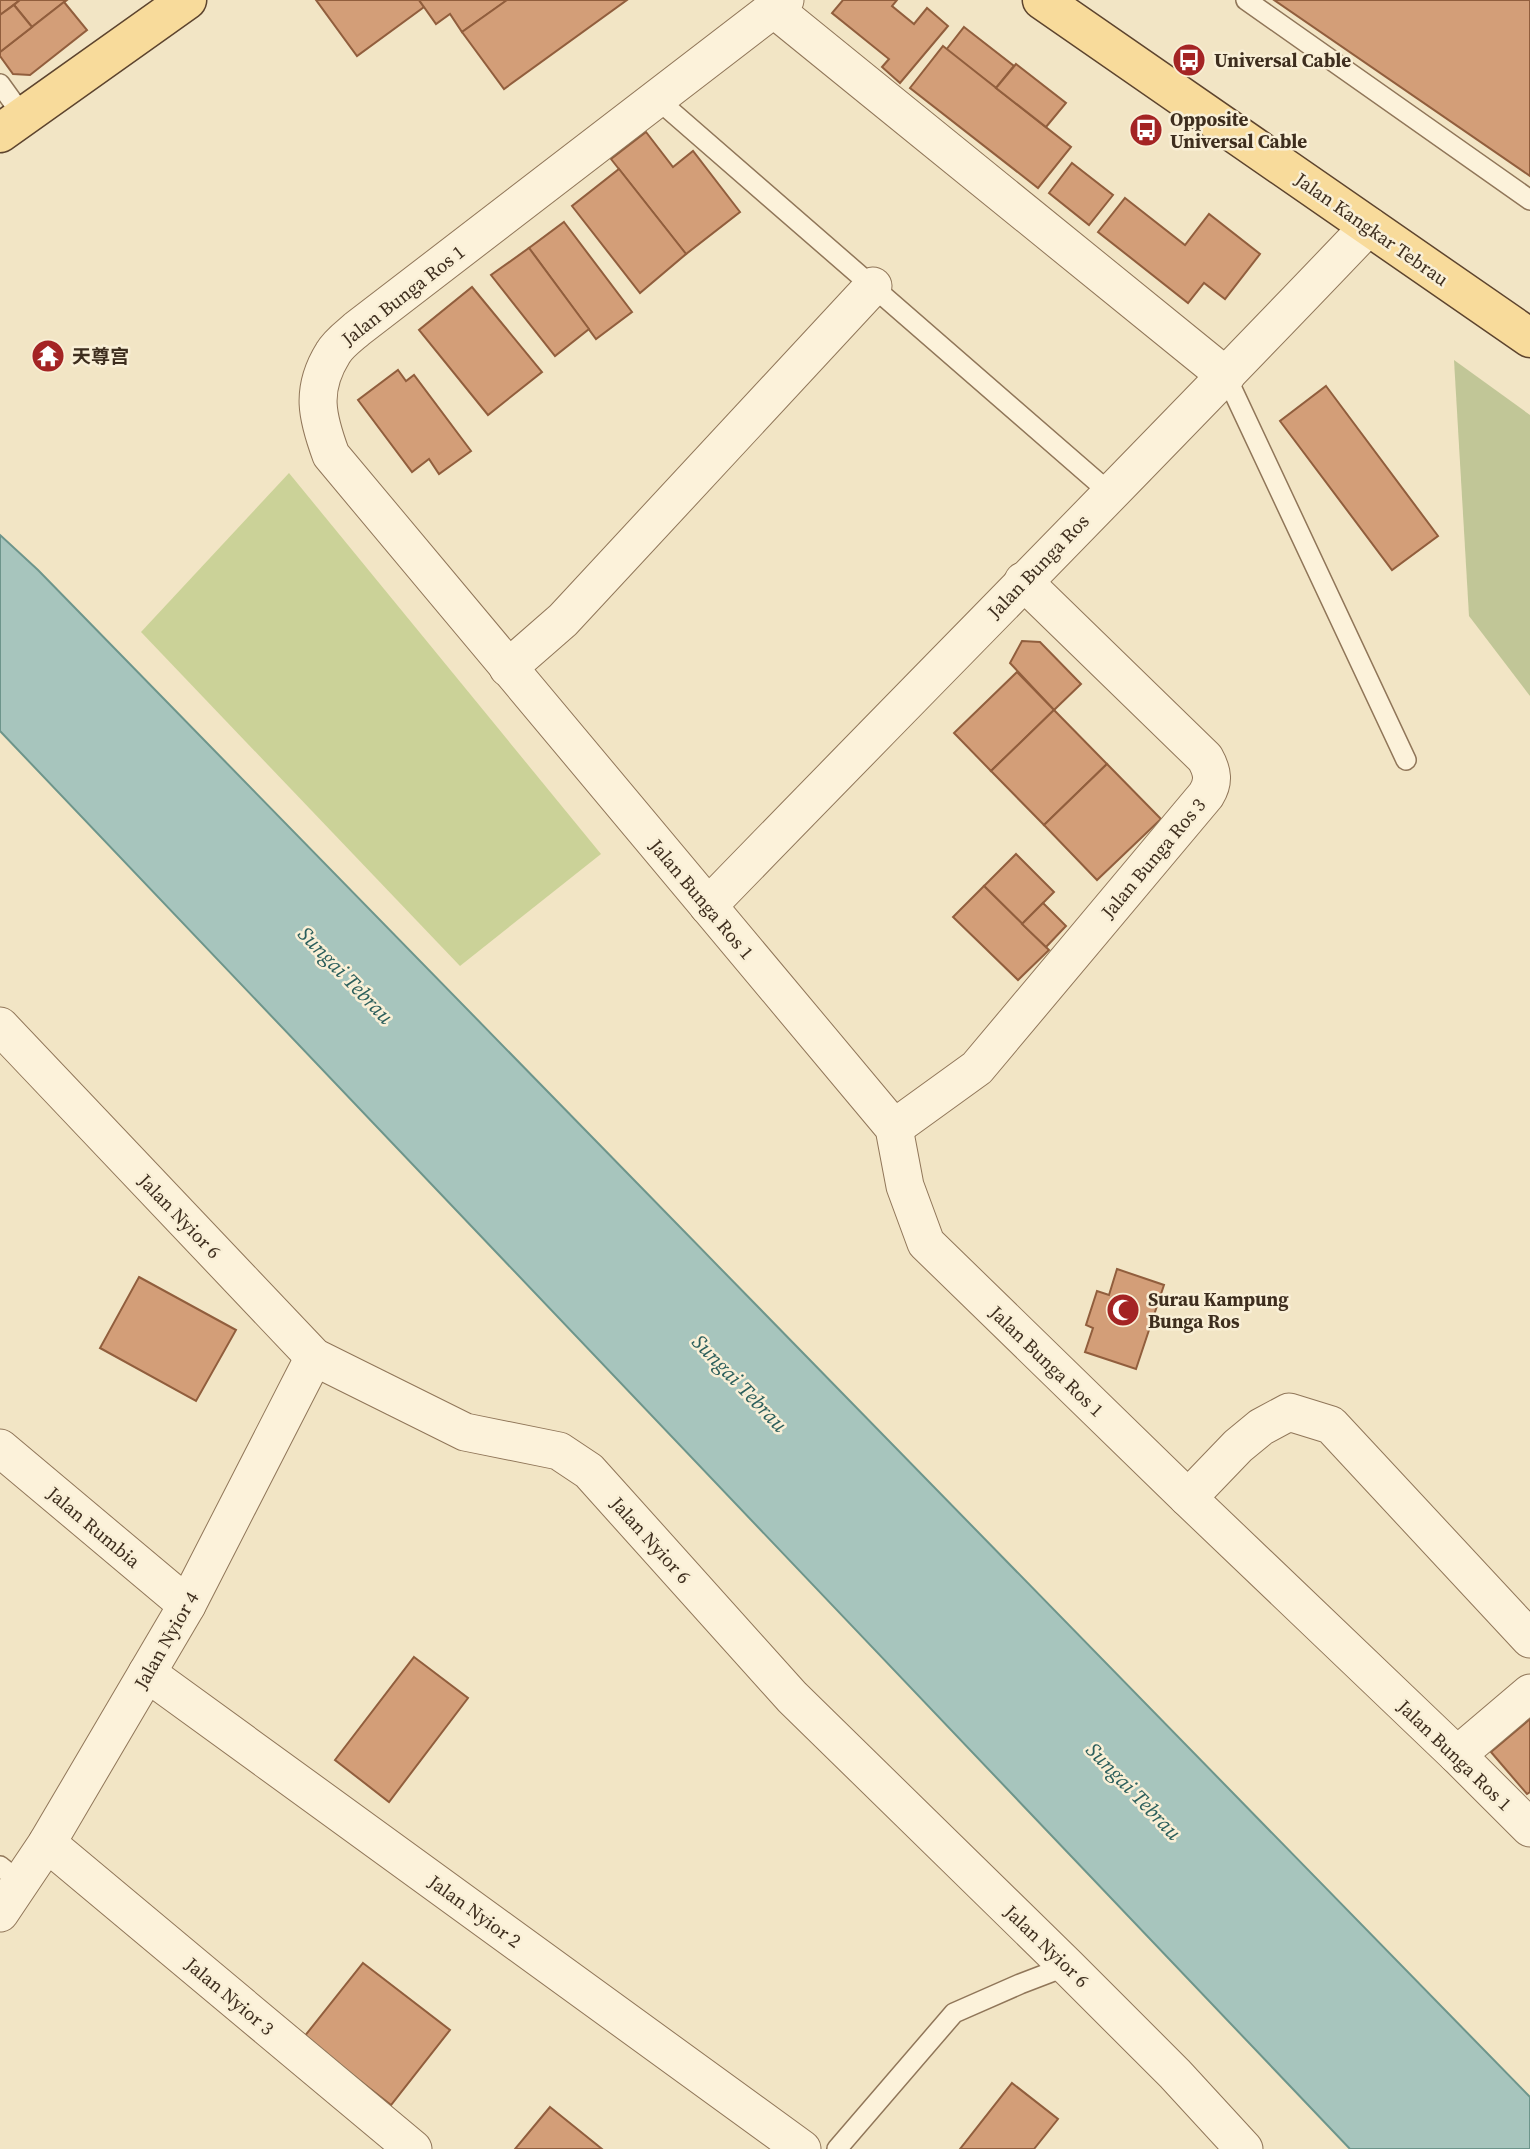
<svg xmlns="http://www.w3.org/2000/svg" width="1530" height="2149" viewBox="0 0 1530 2149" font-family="'Source Serif 4','Noto Sans SC',serif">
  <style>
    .green { fill: #cbd298 }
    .cemetery { fill: #c1c697 }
    .water { fill: #a7c5bd; stroke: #6d958b; stroke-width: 2 }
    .building { fill: #d39e78; stroke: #915e3d; stroke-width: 2 }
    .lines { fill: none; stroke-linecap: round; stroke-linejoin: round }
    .service-casing { stroke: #907659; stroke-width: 22 }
    .minor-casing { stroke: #907659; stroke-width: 39 }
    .primary-casing { stroke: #5d442e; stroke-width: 41 }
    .service { stroke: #fcf2da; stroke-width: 19 }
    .minor { stroke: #fcf2da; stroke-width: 37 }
    .primary { stroke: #f8db9b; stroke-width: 38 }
    .labels { text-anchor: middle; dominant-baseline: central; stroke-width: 5; stroke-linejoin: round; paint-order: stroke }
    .poi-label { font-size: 19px; font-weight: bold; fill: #3e2e1e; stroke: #f9efd6; text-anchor: start }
    .street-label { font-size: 19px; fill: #3e2e1e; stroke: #f9efd6 }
    .water-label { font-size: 21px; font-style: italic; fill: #2c5f5c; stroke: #f9efd6 }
  </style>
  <rect width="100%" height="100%" fill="#f2e5c5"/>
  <path class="green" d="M289,473L601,854L460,966L141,632Z"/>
  <path class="cemetery" d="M1454,360L1530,415V696L1469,616Z"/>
  <path class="water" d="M0,535L38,570L1530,2097V2149H1350L0,731Z"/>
  <g class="building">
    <path d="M0,0H20L0,15Z"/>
    <path d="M20,0H67L32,27L14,5Z"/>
    <path d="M316,0H419L424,7L357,56Z"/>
    <path d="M419,0H505L506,1L462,32L450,14L436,24Z"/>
    <path d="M507,0H627L504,89L462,32Z"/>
    <path d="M843,0H897L892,6L914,24L927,8L948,26L900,83L882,67L889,59L832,13Z"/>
    <path d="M1274,0H1530V176Z"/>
    <path d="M64,2L87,30L30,75L13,74L0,56V52Z"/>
    <path d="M14,5L32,27L0,52V15Z"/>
    <path d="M964,27L1014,66L996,88L946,50Z"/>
    <path d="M943,46L1071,147L1038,188L910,88Z"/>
    <path d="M1016,64L1066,103L1046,127L996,88Z"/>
    <path d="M646,132L673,167L693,151L740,212L686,254L611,159Z"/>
    <path d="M1072,163L1113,195L1089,225L1049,193Z"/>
    <path d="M619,169L686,254L640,293L572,206Z"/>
    <path d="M1125,198L1185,245L1209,214L1260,254L1225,299L1204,283L1188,303L1098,232Z"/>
    <path d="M564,222L632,312L596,339L529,248Z"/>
    <path d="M529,248L589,329L555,356L491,275Z"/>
    <path d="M472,287L542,372L488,415L419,330Z"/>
    <path d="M398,370L406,381L414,375L471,451L439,474L429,459L412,472L358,400Z"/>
    <path d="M1326,386L1438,536L1392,570L1280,421Z"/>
    <path d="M1022,641L1040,642L1081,684L1054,710L1010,663Z"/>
    <path d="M1017,672L1054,710L991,771L954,733Z"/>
    <path d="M1054,710L1107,764L1044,825L991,771Z"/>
    <path d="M1107,764L1161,819L1097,880L1044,825Z"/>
    <path d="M1016,854L1054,892L1022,924L984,886Z"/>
    <path d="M984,886L1049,950L1018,980L953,917Z"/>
    <path d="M1043,903L1066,926L1046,947L1022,924Z"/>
    <path d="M1117,1269L1164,1285L1136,1369L1085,1352L1093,1328L1086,1325L1097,1291L1109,1295Z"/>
    <path d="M139,1277L236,1330L196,1401L100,1348Z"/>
    <path d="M414,1657L468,1698L389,1802L335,1760Z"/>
    <path d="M1530,1719V1792L1527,1794L1491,1752Z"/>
    <path d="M363,1963L450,2030L391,2105L304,2037Z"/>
    <path d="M1012,2083L1058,2119L1034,2149H960Z"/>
    <path d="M550,2107L602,2149H515Z"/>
  </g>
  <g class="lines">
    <defs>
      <g id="service">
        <path d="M1246,0L1530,200"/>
        <path d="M0,84L23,116"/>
        <path d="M657,99L1110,493"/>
        <path d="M1226,376L1406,760"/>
        <path d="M0,1866L21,1883"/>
        <path d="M837,2149L954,2013L1020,1984L1067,1966"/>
      </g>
      <g id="minor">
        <path d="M785,0L357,329C349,336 338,344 333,353C310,390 317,417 331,455L894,1128L905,1186L926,1243L1188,1498L1457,1755L1530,1828"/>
        <path d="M774,9L1226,376"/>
        <path d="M508,668L563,620L873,286"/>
        <path d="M708,906C928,679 1151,455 1369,226"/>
        <path d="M0,1026L314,1357L465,1432L559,1451L589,1471L792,1697L1067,1966L1175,2074L1244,2149"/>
        <path d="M894,1128L977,1068L1206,795C1214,782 1213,772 1205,758L1023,581"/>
        <path d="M0,1448L187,1605"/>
        <path d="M1188,1498L1238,1446L1261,1427L1289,1412L1331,1425L1530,1639"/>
        <path d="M147,1673L802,2149"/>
        <path d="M1457,1755L1530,1693"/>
        <path d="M47,1843L413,2149"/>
        <path d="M0,1913L47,1843L187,1605L314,1357"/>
      </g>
      <g id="primary">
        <path d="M1042,0L1530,338"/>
        <path d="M0,133L187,0"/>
      </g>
    </defs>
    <use href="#service" class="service-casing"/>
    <use href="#minor" class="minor-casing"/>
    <use href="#primary" class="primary-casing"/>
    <use href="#service" class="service"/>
    <use href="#minor" class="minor"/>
    <use href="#primary" class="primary"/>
  </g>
  <defs>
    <symbol id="bus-disc" viewBox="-11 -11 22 22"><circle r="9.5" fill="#a42424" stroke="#f9efd6"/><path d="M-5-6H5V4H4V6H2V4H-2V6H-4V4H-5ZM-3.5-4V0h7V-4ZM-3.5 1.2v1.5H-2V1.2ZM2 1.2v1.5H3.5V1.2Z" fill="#fff"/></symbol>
    <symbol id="temple-disc" viewBox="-11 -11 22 22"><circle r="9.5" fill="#a42424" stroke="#f9efd6"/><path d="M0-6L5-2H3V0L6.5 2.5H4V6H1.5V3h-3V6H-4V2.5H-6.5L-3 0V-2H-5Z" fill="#fff"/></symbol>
    <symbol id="mosque-disc" viewBox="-11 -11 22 22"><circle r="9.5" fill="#a42424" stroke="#f9efd6"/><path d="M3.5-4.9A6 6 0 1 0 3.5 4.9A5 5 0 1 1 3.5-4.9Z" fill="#fff"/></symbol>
  </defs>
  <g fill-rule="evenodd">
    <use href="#bus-disc" x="1170" y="41" width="38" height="38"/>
    <use href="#bus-disc" x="1127" y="111" width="38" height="38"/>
    <use href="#temple-disc" x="29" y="337" width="38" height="38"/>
    <use href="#mosque-disc" x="1104" y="1291" width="38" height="38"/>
  </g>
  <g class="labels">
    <g class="poi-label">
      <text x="1214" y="60">Universal Cable</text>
      <text x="1170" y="119">Opposite<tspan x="1170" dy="22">Universal Cable</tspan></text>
      <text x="72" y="356">天尊宫</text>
      <text x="1148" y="1299">Surau Kampung<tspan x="1148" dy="22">Bunga Ros</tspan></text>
    </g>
    <g class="street-label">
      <text transform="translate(1372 229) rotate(35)">Jalan Kangkar Tebrau</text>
      <text transform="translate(403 295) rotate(-38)">Jalan Bunga Ros 1</text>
      <text transform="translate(1038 566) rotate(-46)">Jalan Bunga Ros</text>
      <text transform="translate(1153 858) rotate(-50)">Jalan Bunga Ros 3</text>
      <text transform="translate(702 899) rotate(50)">Jalan Bunga Ros 1</text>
      <text transform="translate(180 1216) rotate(46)">Jalan Nyior 6</text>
      <text transform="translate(1047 1361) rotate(44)">Jalan Bunga Ros 1</text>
      <text transform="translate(94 1527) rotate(40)">Jalan Rumbia</text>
      <text transform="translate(651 1540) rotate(48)">Jalan Nyior 6</text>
      <text transform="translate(166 1640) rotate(-60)">Jalan Nyior 4</text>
      <text transform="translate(1455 1755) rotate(44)">Jalan Bunga Ros 1</text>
      <text transform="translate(475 1911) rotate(36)">Jalan Nyior 2</text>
      <text transform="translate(1047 1946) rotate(44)">Jalan Nyior 6</text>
      <text transform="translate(230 1996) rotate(40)">Jalan Nyior 3</text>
    </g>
    <g class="water-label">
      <text transform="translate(346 975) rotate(46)">Sungai Tebrau</text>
      <text transform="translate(740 1383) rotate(46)">Sungai Tebrau</text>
      <text transform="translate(1134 1791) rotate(46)">Sungai Tebrau</text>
    </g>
  </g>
</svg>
